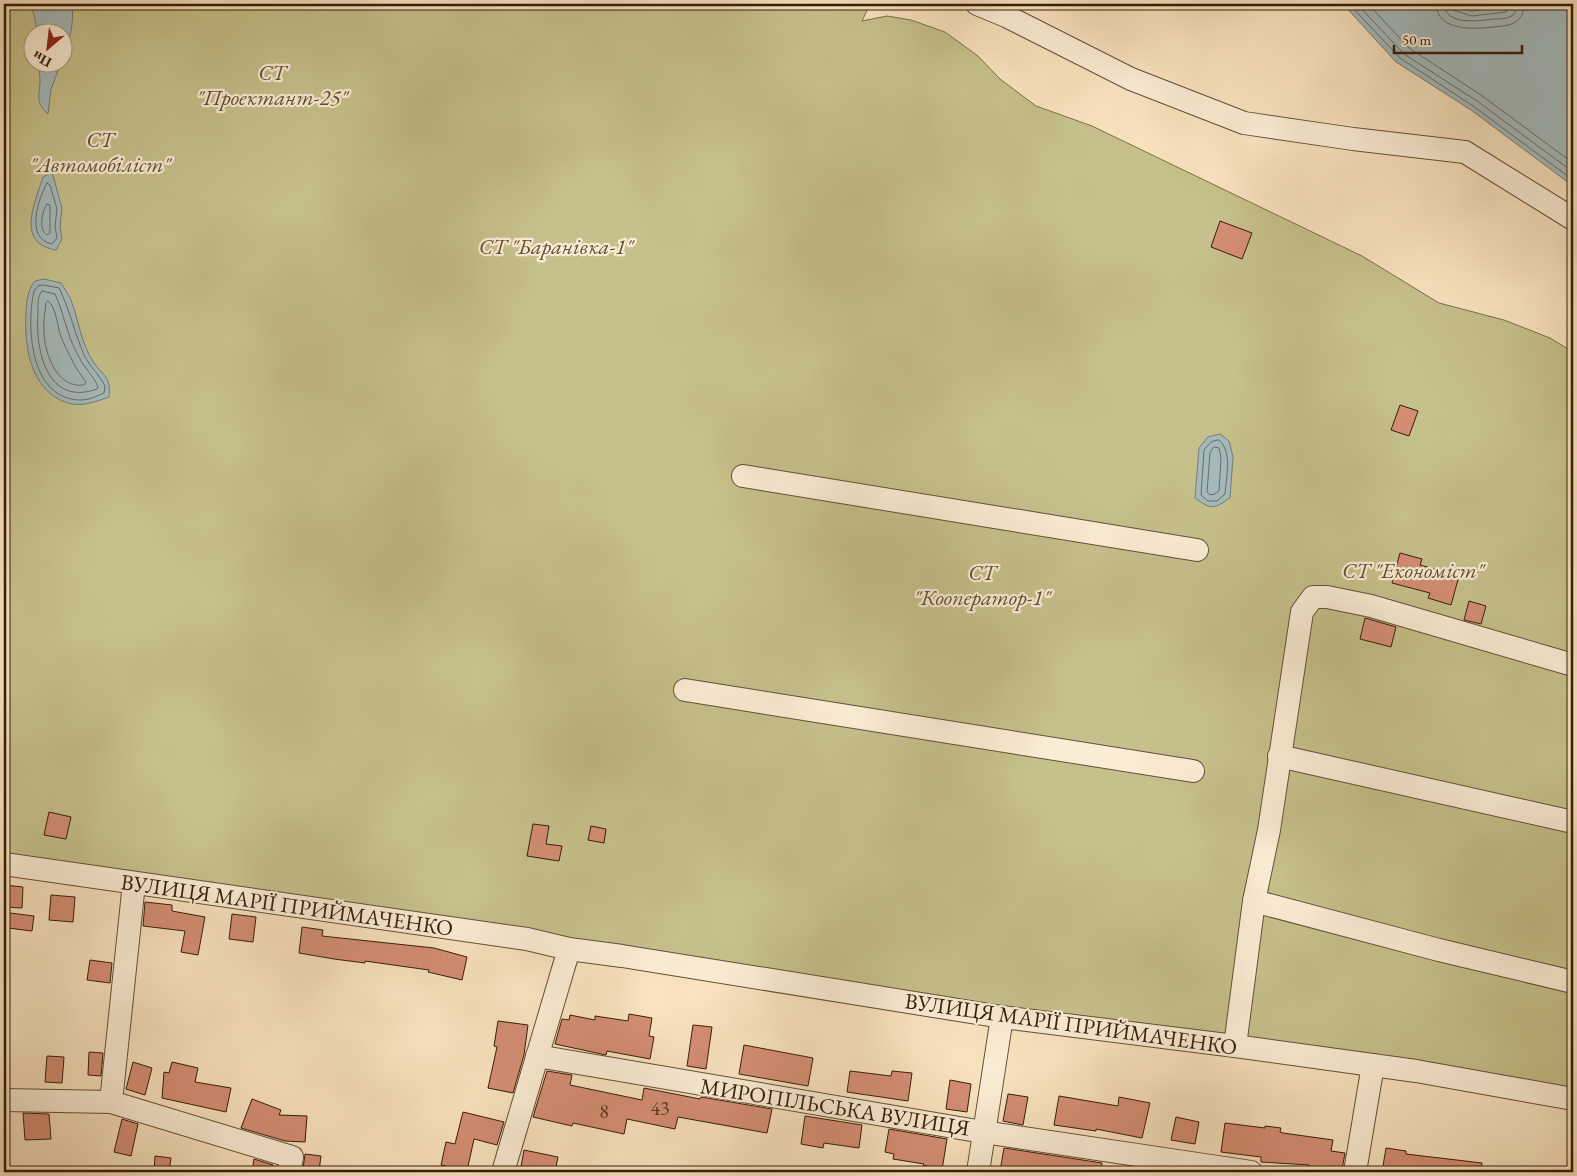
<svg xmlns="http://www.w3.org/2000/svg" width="1577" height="1176" viewBox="0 0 1577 1176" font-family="'EB Garamond',serif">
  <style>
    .green { fill: #c6c18c; stroke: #7d6f4a; fill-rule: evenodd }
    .water { fill: #a4bbbe; stroke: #777c76 }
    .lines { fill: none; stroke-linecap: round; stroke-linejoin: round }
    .shore { stroke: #6c6c64; stroke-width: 1 }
    .building { fill: #d58e74; stroke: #341d09 }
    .minor-casing { stroke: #654e36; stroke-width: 24 }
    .minor { stroke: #fbedd5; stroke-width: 22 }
    .labels { text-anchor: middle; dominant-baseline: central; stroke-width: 4.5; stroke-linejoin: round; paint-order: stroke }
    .number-label { font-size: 20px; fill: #5c3924 }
    .park-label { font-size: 22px; font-style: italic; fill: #604e30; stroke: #fbedd5 }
    .street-label { font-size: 22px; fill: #341d09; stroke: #fbedd5 }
  </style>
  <rect width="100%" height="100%" fill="#f9e3bf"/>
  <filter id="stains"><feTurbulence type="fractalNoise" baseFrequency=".004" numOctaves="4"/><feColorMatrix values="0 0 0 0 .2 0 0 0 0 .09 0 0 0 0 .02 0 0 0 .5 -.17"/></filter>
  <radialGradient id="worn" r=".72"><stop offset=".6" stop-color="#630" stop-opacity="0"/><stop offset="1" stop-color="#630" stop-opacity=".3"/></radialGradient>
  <path class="green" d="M4,4H870L862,21L887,16L911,20L945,32L978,56L1000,79L1036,106L1092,126L1362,256L1439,303L1504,320L1550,338L1573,352V1099L4,864ZM32,32H62V62H32Z"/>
  <g class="water">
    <path d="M31,4H72C74,25 70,38 63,58L62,32H36V24Z"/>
    <path d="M1343,4H1447L1472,11L1505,7V4H1573V186L1471,110L1396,62Z"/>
    <path d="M38,63H61L51,89L48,114C34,101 40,96 40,79C40,74 38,68 38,63Z"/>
    <path d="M52,172L62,208L60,227L62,239L56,250C15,243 35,203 43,177Z"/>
    <path d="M44,279L61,283C65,289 68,294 71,300C79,321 81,344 94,363C104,377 111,376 109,397C95,402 80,408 65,402C30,389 24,345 26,313C27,300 27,291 35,281Z"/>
    <path d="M1220,434L1229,441L1233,457L1230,498C1214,509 1211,510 1195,498L1199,448L1208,437Z"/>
  </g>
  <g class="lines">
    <g class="shore">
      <path d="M1349,4L1400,58L1473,106L1573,180"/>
      <path d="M1357,4L1404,54L1477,101L1573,172"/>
      <path d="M1368,4L1409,48L1481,95L1573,163"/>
      <path d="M1436,4C1437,32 1474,29 1494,27C1502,26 1510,26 1517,21C1522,17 1524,11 1524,4"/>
      <path d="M1444,4C1445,26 1479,21 1494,19C1500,19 1508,19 1513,15C1516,11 1516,8 1517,4"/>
      <path d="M1450,4L1453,10L1472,16L1506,12L1510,8V4"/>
      <path d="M47,183L50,185L57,209L55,226L57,238L52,244C25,239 38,199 47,183Z"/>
      <path d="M47,204L50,205V233L47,235C38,229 42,212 47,204Z"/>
      <path d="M44,285L59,288C70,310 75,335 85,357C91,368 100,375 105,386L104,393C97,396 89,400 81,400C30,400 26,327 34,291L38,286Z"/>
      <path d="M42,291L55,294C61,306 63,318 68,331C70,340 75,349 79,357C84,368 94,376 98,387L97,389C47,407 35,350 38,313C38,306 37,296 42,291Z"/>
      <path d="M48,301C57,308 57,326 61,337C68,353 75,368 86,382L84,385C57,389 44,353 44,331C43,322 45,312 46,303Z"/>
      <path d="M1219,440C1233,452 1226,478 1225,494L1217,501H1208L1201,495L1204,450L1211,442Z"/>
      <path d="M1214,447L1219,448L1221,458L1219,491L1215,494L1210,495L1207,492L1210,453Z"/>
    </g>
  </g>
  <g class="building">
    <path d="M1220,221L1252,233L1242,259L1211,247Z"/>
    <path d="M1400,405L1418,411L1409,436L1391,430Z"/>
    <path d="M1400,553L1422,559L1420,565L1459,576L1451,605L1428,598L1430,593L1392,583Z"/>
    <path d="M1469,601L1486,606L1481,624L1464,620Z"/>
    <path d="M1365,618L1396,627L1391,647L1360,639Z"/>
    <path d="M49,812L71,817L66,839L44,835Z"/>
    <path d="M533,824L549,826L546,844L562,846L559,861L527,856Z"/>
    <path d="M591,826L606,829L604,843L588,840Z"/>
    <path d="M4,885L23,887L22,908L4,907Z"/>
    <path d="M51,895L75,897L73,922L49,920Z"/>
    <path d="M145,902L172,905V911L205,917L198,955L181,952L185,931L143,926Z"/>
    <path d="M10,913L34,916L32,931L8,928Z"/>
    <path d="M232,914L256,917L253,942L229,939Z"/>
    <path d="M302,927L323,930L322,936L434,948L467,957L462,980L428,972L429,970L365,961V963L334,959L299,953Z"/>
    <path d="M90,960L112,963L110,983L87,980Z"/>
    <path d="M629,1014L652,1018L649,1036L654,1037L650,1059L607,1051L606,1055L555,1044L562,1019L569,1020L570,1015L595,1020V1016L628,1021Z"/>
    <path d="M498,1021L528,1025L524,1055L513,1093L488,1088L497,1047L494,1046Z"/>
    <path d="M693,1025L712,1027L706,1069L687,1066Z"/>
    <path d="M744,1045L813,1058L808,1086L739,1074Z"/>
    <path d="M89,1052L103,1053L101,1076L88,1075Z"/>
    <path d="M47,1056L64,1057L62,1083L45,1082Z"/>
    <path d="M133,1062L152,1068L145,1095L126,1089Z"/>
    <path d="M172,1062L198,1068L195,1082L231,1088L226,1112L162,1098L164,1072L169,1073Z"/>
    <path d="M547,1071L572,1075L570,1085L642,1100L644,1088L700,1099L701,1097L772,1109L767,1133L678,1117L675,1129L627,1119L624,1134L573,1123L572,1126L533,1117Z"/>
    <path d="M850,1071L891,1076L892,1071L912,1073L908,1101L847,1092Z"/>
    <path d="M950,1080L971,1084L967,1112L946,1109Z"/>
    <path d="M1008,1094L1028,1097L1023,1125L1003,1121Z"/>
    <path d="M1059,1096L1118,1106L1119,1097L1150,1103L1142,1138L1096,1129V1131L1054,1125Z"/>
    <path d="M252,1099L281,1110L279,1115L307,1116L305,1142L285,1141L241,1128Z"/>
    <path d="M463,1112L504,1122L497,1145L474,1139L467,1171L441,1165L446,1142L455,1144Z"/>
    <path d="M23,1113L49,1114L51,1139L25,1140Z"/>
    <path d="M805,1116L862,1125L859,1148L824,1143L823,1148L801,1144Z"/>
    <path d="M1176,1117L1199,1122L1195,1144L1171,1140Z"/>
    <path d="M122,1119L138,1124L131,1156L114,1152Z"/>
    <path d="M1225,1123L1265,1128V1126L1281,1128L1280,1132L1283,1133L1333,1140L1331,1151L1345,1153L1342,1170L1308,1168L1309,1165L1261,1162V1157L1221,1152Z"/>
    <path d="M889,1129L947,1139L942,1170L923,1165L924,1164L893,1159L894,1154L885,1152Z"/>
    <path d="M1004,1148L1102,1163L1101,1172L1000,1171Z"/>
    <path d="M1386,1148L1406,1151V1154L1482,1163L1481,1172H1382Z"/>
    <path d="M524,1150L558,1157L555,1172H520Z"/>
    <path d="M305,1154L321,1156L319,1171L303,1169Z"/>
    <path d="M155,1156L171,1158L169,1172H154Z"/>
    <path d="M254,1159L273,1165L272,1172H252Z"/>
  </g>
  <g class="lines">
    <defs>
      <g id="minor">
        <path d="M977,4L1006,16L1131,79L1244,123L1353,139L1465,152L1573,219"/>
        <path d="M743,476L1197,550"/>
        <path d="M685,690L1193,771"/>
        <path d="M1279,756L1573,822"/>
        <path d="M4,864L527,939L569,949L622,956L1002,1017L1235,1046L1416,1071L1573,1099"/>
        <path d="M1254,901L1439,950L1573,982"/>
        <path d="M1235,1046L1254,901L1269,830L1302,612L1313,597H1327L1371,606L1573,665"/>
        <path d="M537,1056L983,1132L1251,1172"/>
        <path d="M4,1100L111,1102L292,1157L289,1172"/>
        <path d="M111,1102L134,883"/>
        <path d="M503,1172L569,949"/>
        <path d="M978,1172L1002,1017"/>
        <path d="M1355,1172L1373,1065"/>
      </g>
    </defs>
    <use href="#minor" class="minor-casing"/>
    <use href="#minor" class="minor"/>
  </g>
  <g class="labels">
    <g class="number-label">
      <text x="660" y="1108">43</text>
      <text x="604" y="1111">8</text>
    </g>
    <g class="park-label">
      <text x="272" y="72">СТ<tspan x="272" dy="25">"Проектант-25"</tspan></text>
      <text x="100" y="139">СТ<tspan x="100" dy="25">"Автомобіліст"</tspan></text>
      <text x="556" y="246">СТ "Баранівка-1"</text>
      <text x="1413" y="570">СТ "Економіст"</text>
      <text x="982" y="572">СТ<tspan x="982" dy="25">"Кооператор-1"</tspan></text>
    </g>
    <g class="street-label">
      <text transform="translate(287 905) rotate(8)">ВУЛИЦЯ МАРІЇ ПРИЙМАЧЕНКО</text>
      <text transform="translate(1071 1024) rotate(8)">ВУЛИЦЯ МАРІЇ ПРИЙМАЧЕНКО</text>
      <text transform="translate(835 1107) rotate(9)">МИРОПІЛЬСЬКА ВУЛИЦЯ</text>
    </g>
  </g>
  <rect width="1577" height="1176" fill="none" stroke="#f9e3bf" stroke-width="20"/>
  <rect x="5" y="5" width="1567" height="1166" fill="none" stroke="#341d09" stroke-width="2.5"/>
  <rect x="10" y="10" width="1557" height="1156" fill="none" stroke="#341d09"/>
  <g transform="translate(48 48) rotate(208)"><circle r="24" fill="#fbedd5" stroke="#ab9a83"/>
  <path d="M0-4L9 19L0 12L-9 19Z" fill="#8f2418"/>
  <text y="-8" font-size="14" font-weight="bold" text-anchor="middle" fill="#341d09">Пн</text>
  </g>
  <path d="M1394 45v8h128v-8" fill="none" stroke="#341d09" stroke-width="2.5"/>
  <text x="1402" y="45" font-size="15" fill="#341d09" stroke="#fbedd5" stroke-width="4" paint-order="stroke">50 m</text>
  <rect width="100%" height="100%" filter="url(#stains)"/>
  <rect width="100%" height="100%" fill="url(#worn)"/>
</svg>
